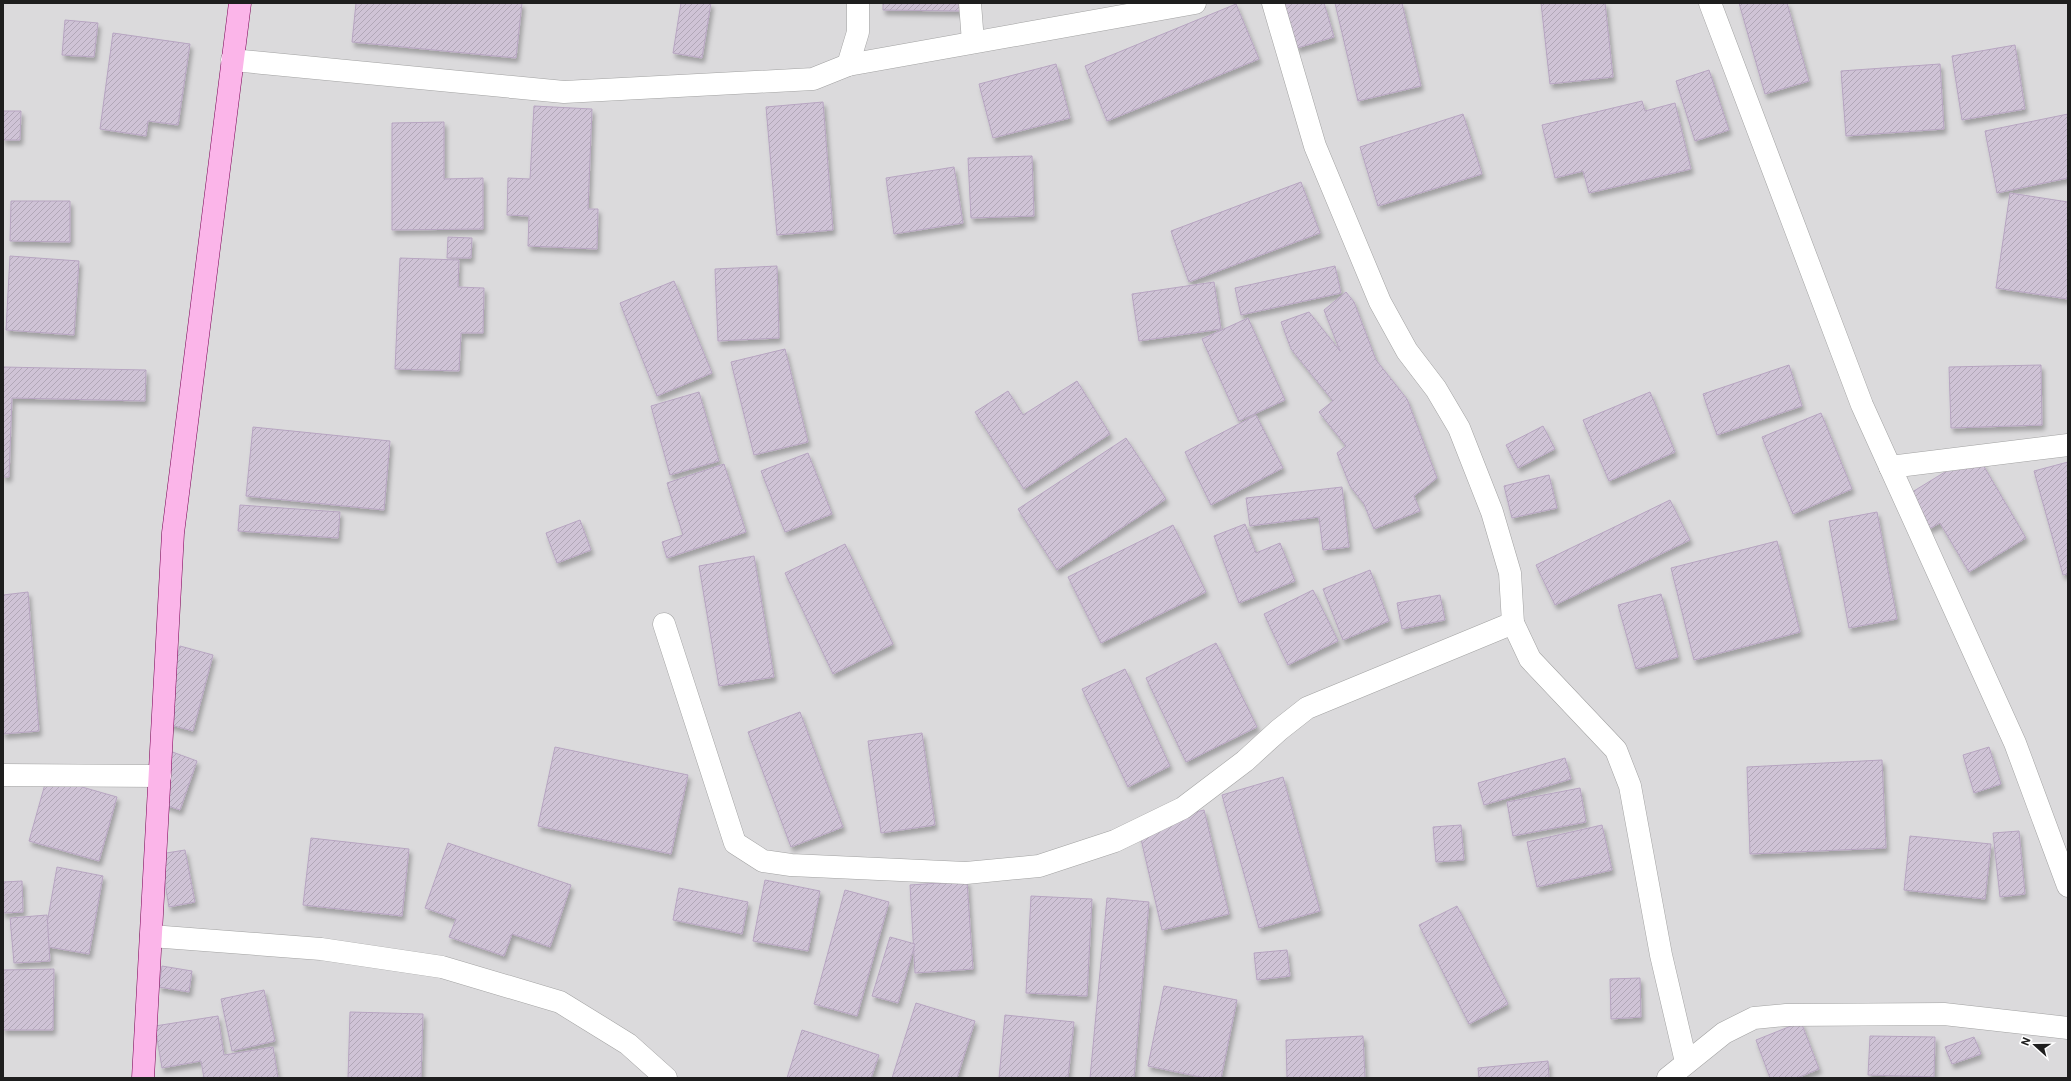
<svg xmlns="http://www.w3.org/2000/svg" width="2071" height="1081" viewBox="0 0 2071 1081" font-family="Roboto,sans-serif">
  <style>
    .residential { fill: #dbdadc }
    .building { fill: url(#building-hatch); stroke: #b7a5c1; filter: url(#shadow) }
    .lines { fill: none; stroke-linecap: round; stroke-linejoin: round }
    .street-casing { stroke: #a2a2a2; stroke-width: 23 }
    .secondary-casing { stroke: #780153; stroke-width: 23 }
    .street { stroke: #fff; stroke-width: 22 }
    .secondary { stroke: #fbb5e9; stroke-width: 22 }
  </style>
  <defs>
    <pattern id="building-hatch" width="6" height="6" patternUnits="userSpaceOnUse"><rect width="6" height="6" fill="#cfc3d6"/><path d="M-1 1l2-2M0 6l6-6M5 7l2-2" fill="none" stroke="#b1a7b7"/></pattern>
    <filter id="shadow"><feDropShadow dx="2.5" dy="4.5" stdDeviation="2" flood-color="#0004"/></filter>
  </defs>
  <rect width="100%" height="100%" fill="#eee3ef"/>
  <rect class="residential" x="3" y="3" width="2065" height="1075"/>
  <g class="building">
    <path d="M356,3H522L516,58L352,42Z"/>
    <path d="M681,3H711L702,58L673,53Z"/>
    <path d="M883,3H960V11L883,10Z"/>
    <path d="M1284,3H1324L1334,37L1297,48Z"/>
    <path d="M1335,3H1402L1421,86L1358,101Z"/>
    <path d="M1541,3H1605L1613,77L1550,84Z"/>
    <path d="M1739,3H1787L1809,81L1765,94Z"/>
    <path d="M1236,4L1259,59L1107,121L1085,66Z"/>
    <path d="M65,20L98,23L94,57L62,55Z"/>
    <path d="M113,33L190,44L178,125L148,121L146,136L100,129Z"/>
    <path d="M2015,45L2025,109L1962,120L1952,56Z"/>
    <path d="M1056,64L1070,118L993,138L979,84Z"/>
    <path d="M1940,64L1944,129L1846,136L1841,71Z"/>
    <path d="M1709,70L1729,130L1695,141L1676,81Z"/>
    <path d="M1642,101L1645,111L1675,103L1691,169L1589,193L1583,171L1555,178L1542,125Z"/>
    <path d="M823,102L833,230L777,235L766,107Z"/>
    <path d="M534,106L592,109L588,209H598L597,249L528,246L529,216L507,215L508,178L530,179Z"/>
    <path d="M3,111H21L20,140H3Z"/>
    <path d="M1463,114L1482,174L1378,206L1360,147Z"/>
    <path d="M2068,114V178L1997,193L1985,131Z"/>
    <path d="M444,122V179L483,178V229L392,230V123Z"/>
    <path d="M1032,156L1034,216L971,218L968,158Z"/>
    <path d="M954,167L963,223L894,234L886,178Z"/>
    <path d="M1301,182L1320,233L1189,282L1171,231Z"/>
    <path d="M2010,193L2068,202V299L1996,288Z"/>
    <path d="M11,201H70V242L10,241Z"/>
    <path d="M448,237L472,238L471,258H447Z"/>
    <path d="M10,256L79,261L74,335L6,330Z"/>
    <path d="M400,258L459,260L458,287L484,288L483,333H461L459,371L395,369Z"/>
    <path d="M777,266L779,338L718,341L715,269Z"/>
    <path d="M1335,266L1341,293L1241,315L1235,288Z"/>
    <path d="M674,281L712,373L657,396L620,303Z"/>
    <path d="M1214,282L1221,329L1139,341L1132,294Z"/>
    <path d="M1346,292L1354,302L1376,360L1407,399L1437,478L1414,496L1420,511L1374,529L1364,504L1350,486L1337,453L1346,446L1319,412L1333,401L1291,349L1281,322L1309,312L1340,351L1324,310Z"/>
    <path d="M1248,318L1285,400L1239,421L1202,339Z"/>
    <path d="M785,349L808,442L754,455L731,362Z"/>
    <path d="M1789,365L1802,406L1717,435L1703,394Z"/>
    <path d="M2041,365L2042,425L1951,428L1949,367Z"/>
    <path d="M3,367L146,370L145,401L12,398L9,477H3Z"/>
    <path d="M1077,381L1110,434L1024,489L975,412L1008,391L1023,415Z"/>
    <path d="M699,392L719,461L670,475L651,406Z"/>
    <path d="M1650,392L1675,452L1609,481L1583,420Z"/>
    <path d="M1821,413L1852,489L1793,514L1762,437Z"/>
    <path d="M1256,415L1283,468L1211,505L1185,452Z"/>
    <path d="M1543,426L1555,449L1518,468L1506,445Z"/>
    <path d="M253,427L390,441L384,510L246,496Z"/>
    <path d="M1126,438L1166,499L1057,570L1018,509Z"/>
    <path d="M808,453L832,514L785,532L761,471Z"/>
    <path d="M1976,453L2026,538L1969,572L1940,523L1929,529L1909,494Z"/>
    <path d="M2068,462V574L2063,575L2034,471Z"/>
    <path d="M724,464L746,532L667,558L662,542L683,535L667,483Z"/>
    <path d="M1549,475L1557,508L1512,518L1504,486Z"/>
    <path d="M1342,487L1349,547L1323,550L1319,517L1250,526L1246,498Z"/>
    <path d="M1670,500L1690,540L1555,605L1536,565Z"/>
    <path d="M240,505L340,512L338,538L238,531Z"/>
    <path d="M1877,512L1897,619L1849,628L1829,521Z"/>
    <path d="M580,520L591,550L557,563L546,533Z"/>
    <path d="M1245,524L1256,553L1280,543L1295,581L1239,603L1214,536Z"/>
    <path d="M1173,525L1206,592L1101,643L1068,577Z"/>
    <path d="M1777,541L1800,632L1694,660L1671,568Z"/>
    <path d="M845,544L893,644L833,674L785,573Z"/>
    <path d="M754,556L774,677L719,686L699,566Z"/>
    <path d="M1370,570L1389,621L1343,640L1323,589Z"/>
    <path d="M1313,590L1338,641L1288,665L1264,614Z"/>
    <path d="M28,592L39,731L3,734V595Z"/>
    <path d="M1661,594L1678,657L1636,669L1618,605Z"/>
    <path d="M1440,595L1445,620L1402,629L1397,603Z"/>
    <path d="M1216,643L1257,727L1186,762L1146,678Z"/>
    <path d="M180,646L213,655L193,731L160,722Z"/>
    <path d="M1125,669L1170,766L1128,787L1082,689Z"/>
    <path d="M800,712L843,827L791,847L748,732Z"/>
    <path d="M922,733L935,825L881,833L868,741Z"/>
    <path d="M555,747L688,775L671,854L538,826Z"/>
    <path d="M1989,747L2001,784L1974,793L1963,755Z"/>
    <path d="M167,750L197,761L180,810L150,800Z"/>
    <path d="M1565,758L1571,779L1484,805L1478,783Z"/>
    <path d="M1882,760L1886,848L1750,854L1747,767Z"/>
    <path d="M47,777L117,797L99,861L29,841Z"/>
    <path d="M1283,777L1320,911L1259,928L1222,795Z"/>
    <path d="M1580,788L1586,822L1513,836L1507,802Z"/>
    <path d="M1204,810L1229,914L1162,930L1138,826Z"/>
    <path d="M1461,825L1464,860L1436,862L1433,827Z"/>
    <path d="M1602,825L1612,870L1537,887L1527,842Z"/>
    <path d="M2019,831L2025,894L2000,897L1993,833Z"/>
    <path d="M1910,836L1991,844L1985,899L1904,890Z"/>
    <path d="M311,838L409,849L402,916L303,905Z"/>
    <path d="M448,843L571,885L550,947L512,934L504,956L449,937L456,919L425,908Z"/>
    <path d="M185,850L195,902L169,907L160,854Z"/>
    <path d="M57,867L103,876L89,954L43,946Z"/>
    <path d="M765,880L820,891L808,951L753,941Z"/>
    <path d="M22,881L23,912L3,913V882Z"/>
    <path d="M967,881L973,969L915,973L910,885Z"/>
    <path d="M679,888L748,902L742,934L673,920Z"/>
    <path d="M845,890L889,902L857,1016L814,1004Z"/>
    <path d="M1031,896L1092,899L1087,996L1026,993Z"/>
    <path d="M1107,898L1149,902L1134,1078H1090Z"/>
    <path d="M1457,906L1508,1004L1469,1024L1419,925Z"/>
    <path d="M47,915L50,961L14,963L10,918Z"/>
    <path d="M890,937L915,944L898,1003L872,996Z"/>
    <path d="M1287,950L1290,976L1257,980L1254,953Z"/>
    <path d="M162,966L192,971L189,992L159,987Z"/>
    <path d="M54,969L53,1030H3V970Z"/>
    <path d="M1640,978L1641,1017L1611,1019L1610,979Z"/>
    <path d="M1164,986L1237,1000L1221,1078H1205L1148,1066Z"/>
    <path d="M264,990L275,1041L232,1051L221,999Z"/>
    <path d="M916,1003L975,1021L957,1078H892Z"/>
    <path d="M350,1012L423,1014L421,1078H348Z"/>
    <path d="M1005,1015L1074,1022L1068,1078H999Z"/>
    <path d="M218,1016L224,1055L273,1047L278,1078H204L201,1061L162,1068L155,1026Z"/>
    <path d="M1801,1022L1819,1069L1797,1078H1770L1756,1040Z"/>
    <path d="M802,1030L879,1055L871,1078H787Z"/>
    <path d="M1363,1036L1365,1078H1287L1286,1040Z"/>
    <path d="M1870,1036L1935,1037L1934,1077L1868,1075Z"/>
    <path d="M1974,1037L1981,1054L1952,1064L1945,1047Z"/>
    <path d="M1548,1061L1549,1078H1479L1478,1068Z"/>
  </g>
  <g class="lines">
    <defs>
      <g id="street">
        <path d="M970,3L973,42"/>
        <path d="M1273,3L1315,146L1380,302L1407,351L1436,389L1459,428L1492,512L1510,573L1513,623L1530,659L1616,750L1630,786L1661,955L1686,1062"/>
        <path d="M1710,3L1862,405L2015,743L2068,886"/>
        <path d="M232,60L564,92L813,79L848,65L858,32V3"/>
        <path d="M848,65L1195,3"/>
        <path d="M1890,467L2068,445"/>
        <path d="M664,624L735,843L763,861L791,865L966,873L1039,866L1115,841L1183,808L1245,761L1279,730L1307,708L1513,623"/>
        <path d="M3,775L160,776"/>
        <path d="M151,936L321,949L442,967L560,1002L628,1044L666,1078"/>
        <path d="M1668,1078L1724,1033L1754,1018L1786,1015L1944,1014L2068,1028"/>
      </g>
      <path id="secondary" d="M143,1078L173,533L240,3"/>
    </defs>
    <use href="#street" class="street-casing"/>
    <use href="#secondary" class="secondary-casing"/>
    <use href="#street" class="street"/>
    <use href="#secondary" class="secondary"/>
  </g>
  <rect width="2071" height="1081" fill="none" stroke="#1e1e1e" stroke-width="8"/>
  <g transform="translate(2035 1045) rotate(291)" stroke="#ffffff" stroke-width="3" paint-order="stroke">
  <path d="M0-3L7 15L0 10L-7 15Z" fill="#1e1e1e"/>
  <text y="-6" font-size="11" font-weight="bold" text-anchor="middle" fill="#1e1e1e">N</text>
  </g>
</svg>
